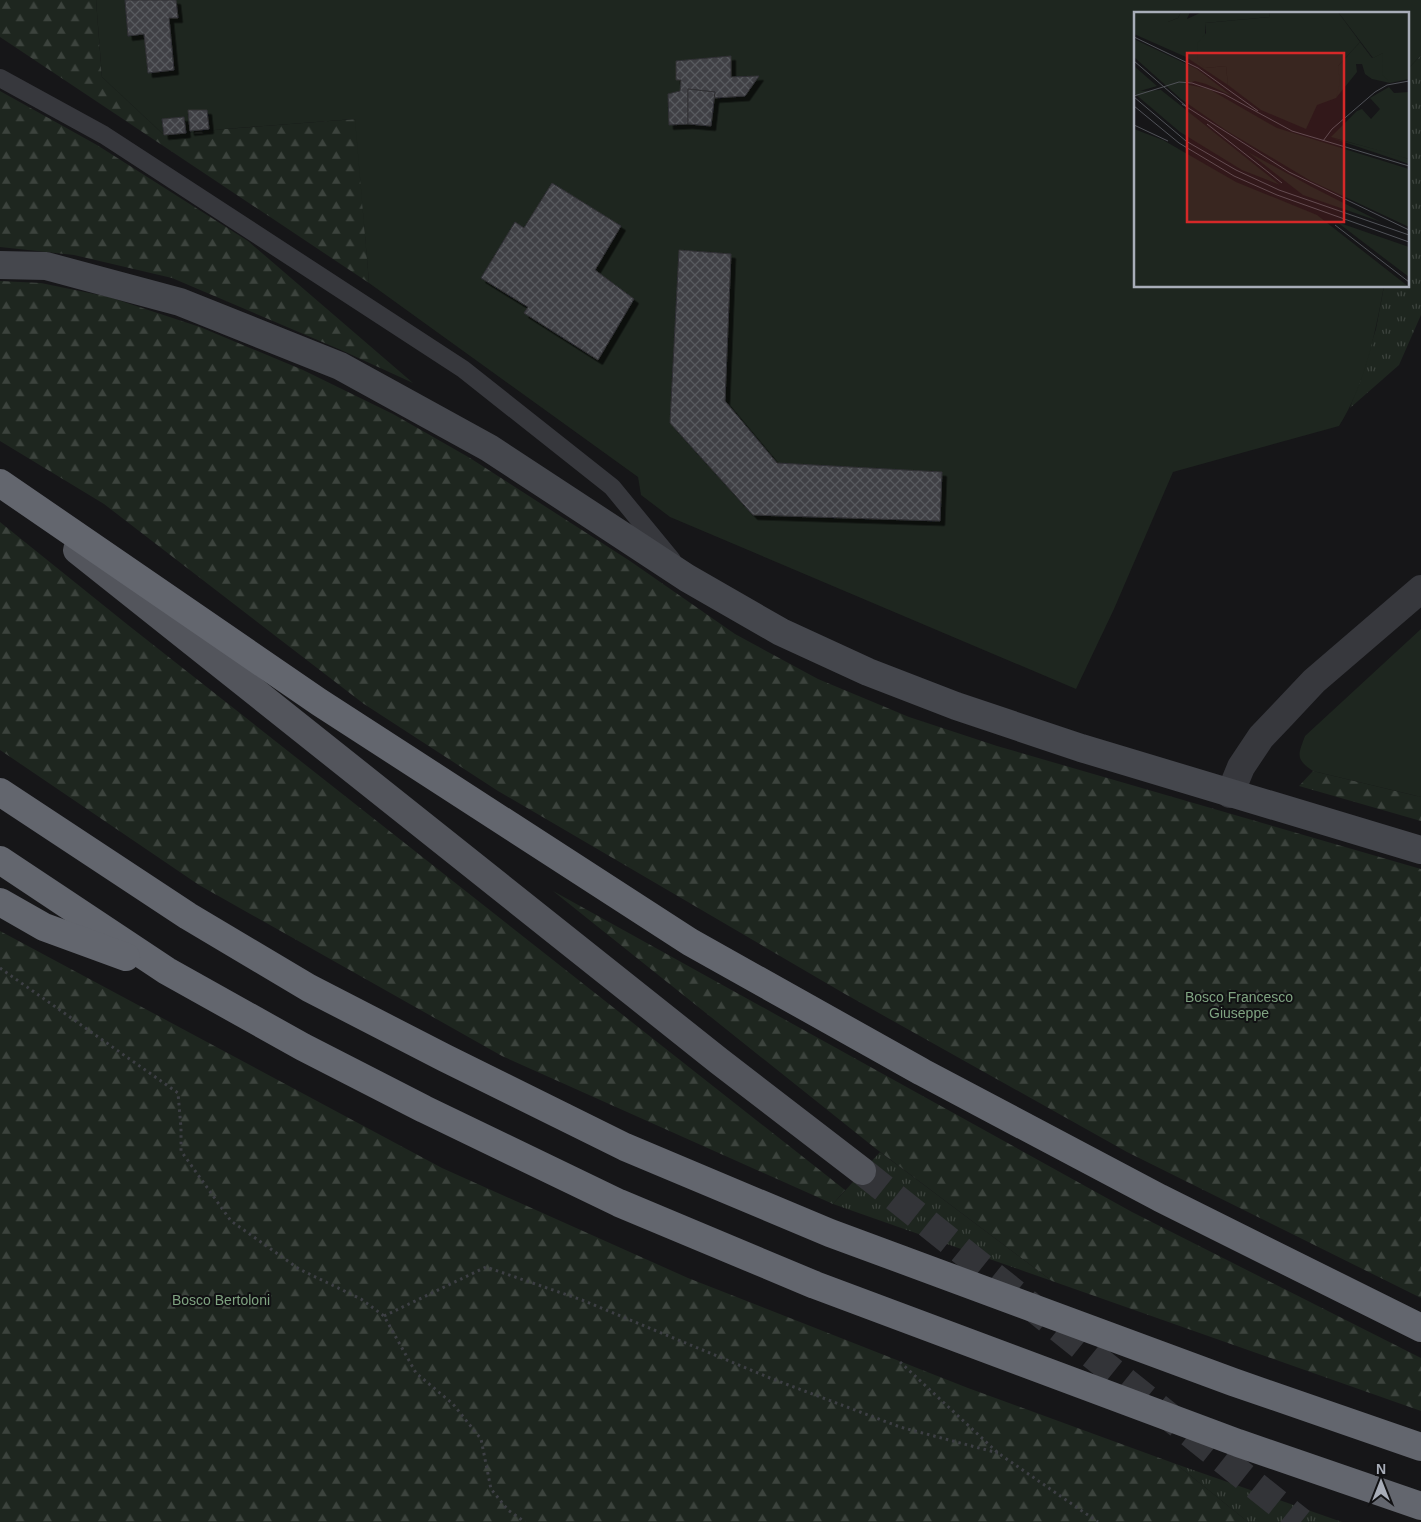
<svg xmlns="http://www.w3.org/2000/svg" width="1421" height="1522" viewBox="0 0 1421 1522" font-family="Helvetica,sans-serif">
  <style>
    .grass { fill: url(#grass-tufts) }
    .forest { fill: url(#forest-firs) }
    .park { fill: #1e261f }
    .building { fill: url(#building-cross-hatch); stroke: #303034; filter: url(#shadow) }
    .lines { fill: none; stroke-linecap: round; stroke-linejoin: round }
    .primary-tunnel { stroke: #333438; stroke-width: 28; stroke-dasharray: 28 14; stroke-linecap: butt }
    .path { stroke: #3d3f44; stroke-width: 3; stroke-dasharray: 2.5 4; stroke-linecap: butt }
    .service { stroke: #37383d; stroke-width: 18 }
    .tertiary { stroke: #37383d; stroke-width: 28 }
    .secondary { stroke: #45474d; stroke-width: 28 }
    .primary { stroke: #53555c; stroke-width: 28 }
    .motorway { stroke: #63666e; stroke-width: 28 }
    .labels { text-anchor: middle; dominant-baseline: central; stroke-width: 4; stroke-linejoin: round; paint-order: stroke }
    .park-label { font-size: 14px; fill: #7fa381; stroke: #111113 }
    .inset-road { fill: none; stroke: #505258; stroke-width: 1 }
    .view { fill: #d62828; fill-opacity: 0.15; stroke: #d62828; stroke-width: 2.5 }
    .inset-edge { fill: none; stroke: #a8adb8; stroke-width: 2.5 }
  </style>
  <defs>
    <pattern id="grass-tufts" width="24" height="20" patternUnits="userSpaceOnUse" patternTransform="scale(1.25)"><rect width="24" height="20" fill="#1e261f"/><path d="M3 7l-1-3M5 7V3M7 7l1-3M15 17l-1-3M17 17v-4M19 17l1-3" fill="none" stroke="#3c433d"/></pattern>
    <pattern id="forest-firs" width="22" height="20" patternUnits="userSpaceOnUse" patternTransform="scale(1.25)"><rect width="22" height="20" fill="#1e261f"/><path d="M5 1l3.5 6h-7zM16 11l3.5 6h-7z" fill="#3c433d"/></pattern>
    <pattern id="building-cross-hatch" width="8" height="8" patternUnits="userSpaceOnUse" patternTransform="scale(1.25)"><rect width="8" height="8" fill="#404145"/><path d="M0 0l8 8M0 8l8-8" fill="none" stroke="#595a5e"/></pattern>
    <filter id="shadow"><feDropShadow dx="4.5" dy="4.5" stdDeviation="0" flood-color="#0009"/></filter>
  </defs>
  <rect width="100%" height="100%" fill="#161618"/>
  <g class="grass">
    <path d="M1421,55V315L1399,365L1350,408L1376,329L1384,286H1407V70Z"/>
    <path d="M880,1152L1052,1281L833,1204Z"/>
    <path d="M1176,1464L1342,1522H1248Z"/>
  </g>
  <g class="forest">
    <path d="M0,0H96L102,77L164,135L225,129L356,119L369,283L0,37Z"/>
    <path d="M0,91L97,145L248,241L413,383L341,350L172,278L74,255L0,247Z"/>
    <path d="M0,281L41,283L109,297L200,327L303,370L393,414L470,458L630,561L735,634L818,679L909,717L997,746L1421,869V1298L1127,1152L845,994L498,791L364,704L104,504L0,441Z"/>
    <path d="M0,522L128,625L845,1190L833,1204L502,1056L199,885L0,750Z"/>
    <path d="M1313,771L1421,797V821L1299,786Z"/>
    <path d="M553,891L1132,1212L1421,1358V1411L1052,1281L875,1148Z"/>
    <path d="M0,931L442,1168L688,1278L968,1388L1176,1464L1248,1522H0Z"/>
  </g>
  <g class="park">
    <path d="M96,0H1421V55L1407,70V14H1135V286H1384C1375,334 1365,385 1339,426L1173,472L1114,609L1076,689L670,517L641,495L638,477L369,283L355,119L225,129L164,135L102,77Z"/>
    <path d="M1421,629V797L1313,771C1295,759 1298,755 1305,736Z"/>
  </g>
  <g class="building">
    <path d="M125,0H176L178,18H169L174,70L148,73L144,34L128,36Z"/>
    <path d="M731,56V77L759,76L745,96L714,98L715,92L688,89V124L669,125L668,94L680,91L681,80H676V61Z"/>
    <path d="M688,89L715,92L711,126L688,124Z"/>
    <path d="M188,110H207L209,129L190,131Z"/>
    <path d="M184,117L186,133L164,135L162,119Z"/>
    <path d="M552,183L621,226L595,270L634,299L598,360L524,313L528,307L481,278L515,222L524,228Z"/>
    <path d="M679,250L731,254L725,401L777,463L942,472L940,521L753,515L670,423Z"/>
  </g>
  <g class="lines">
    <path class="primary-tunnel" d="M862,1171L1301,1522"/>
    <g class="path">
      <path d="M0,968L178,1093L181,1128V1151L231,1221L299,1269L361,1299L384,1316L416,1373L453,1404L481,1439L491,1489L508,1510L525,1522"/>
      <path d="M384,1316L486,1267L582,1300L770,1378L900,1427L998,1453"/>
      <path d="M900,1362L998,1453L1098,1522"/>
    </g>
    <path class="service" d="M0,78L104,135L463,369L612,487L672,560"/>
    <path class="tertiary" d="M1230,794L1241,767L1261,737L1282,715L1314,681L1421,589"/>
    <path class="secondary" d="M0,265L46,266L180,302L340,366L489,448L687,578L781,632L868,672L956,706L1081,748L1421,850"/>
    <path class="primary" d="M77,550L719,1061L862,1171"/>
    <g class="motorway">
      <path d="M0,483L319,702L690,942L922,1072L1160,1198L1421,1328"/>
      <path d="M0,792L188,916L309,988L445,1058L625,1147L830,1233L1233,1382L1421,1447"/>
      <path d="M0,860L167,971L303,1047L424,1109L619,1203L815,1285L1238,1443L1421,1506"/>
      <path d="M0,902L44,927L126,957"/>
    </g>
  </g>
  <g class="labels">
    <g class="park-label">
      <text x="1239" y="997">Bosco Francesco<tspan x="1239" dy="16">Giuseppe</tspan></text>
      <text x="221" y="1300">Bosco Bertoloni</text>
    </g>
  </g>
  <g transform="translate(1134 12)">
    <rect width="275" height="275" fill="#161618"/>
    <path d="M0,0H47L44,6L34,10L4,11L0,10ZM226,30L238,46L249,41L256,71L238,67L231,62L228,52H222L223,60L202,86L204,54Z" fill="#1e261f"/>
    <path d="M47,0H56L53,7L68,0H135L136,5L71,11V56L92,54L94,73L52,45L0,22V10H34L44,6ZM204,0H275V67L256,71L248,62L249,41L239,46ZM0,27L63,57L98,84L72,72L61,69L51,72L75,77L143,116L275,157V215L177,169L93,119L47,87L0,45ZM0,54L23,74L6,79L27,78L146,173L108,158L46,120L0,81ZM0,117L29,128L102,170L183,203L275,275H0ZM198,126L261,142L275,147V152ZM114,140L178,175L247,210L169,183ZM203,210L275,235V265L246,243Z" fill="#1e261f"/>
    <path d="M135,0H204L226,30L204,54L206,71L202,86L183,93L172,117L127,98L94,73L92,54L71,56L64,50L63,32L72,21L71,11L136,5ZM255,75L260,81L275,80V147L197,125L223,99L228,97L237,107L246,97L236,86Z" fill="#1e261f"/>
    <path class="inset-road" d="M0,25L64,56L124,99M0,49L52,94M0,84L45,70L58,71L90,82L158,119L275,154M0,85L52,129L102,158L145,178L275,223M48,92L155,160L275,218M0,94L45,131L100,164L143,183L275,230M73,112L148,171M0,113L34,129M189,129L198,117L241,80L253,73L275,69M201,213L275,270"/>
    <path class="view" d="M53,41H210V210H53Z"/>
    <rect width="275" height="275" class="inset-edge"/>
  </g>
  <g transform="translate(1381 1482)" stroke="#111113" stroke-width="4" paint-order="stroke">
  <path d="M0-4L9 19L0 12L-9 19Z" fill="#a8adb8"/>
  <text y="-8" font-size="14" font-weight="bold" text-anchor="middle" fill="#a8adb8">N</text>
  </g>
</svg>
